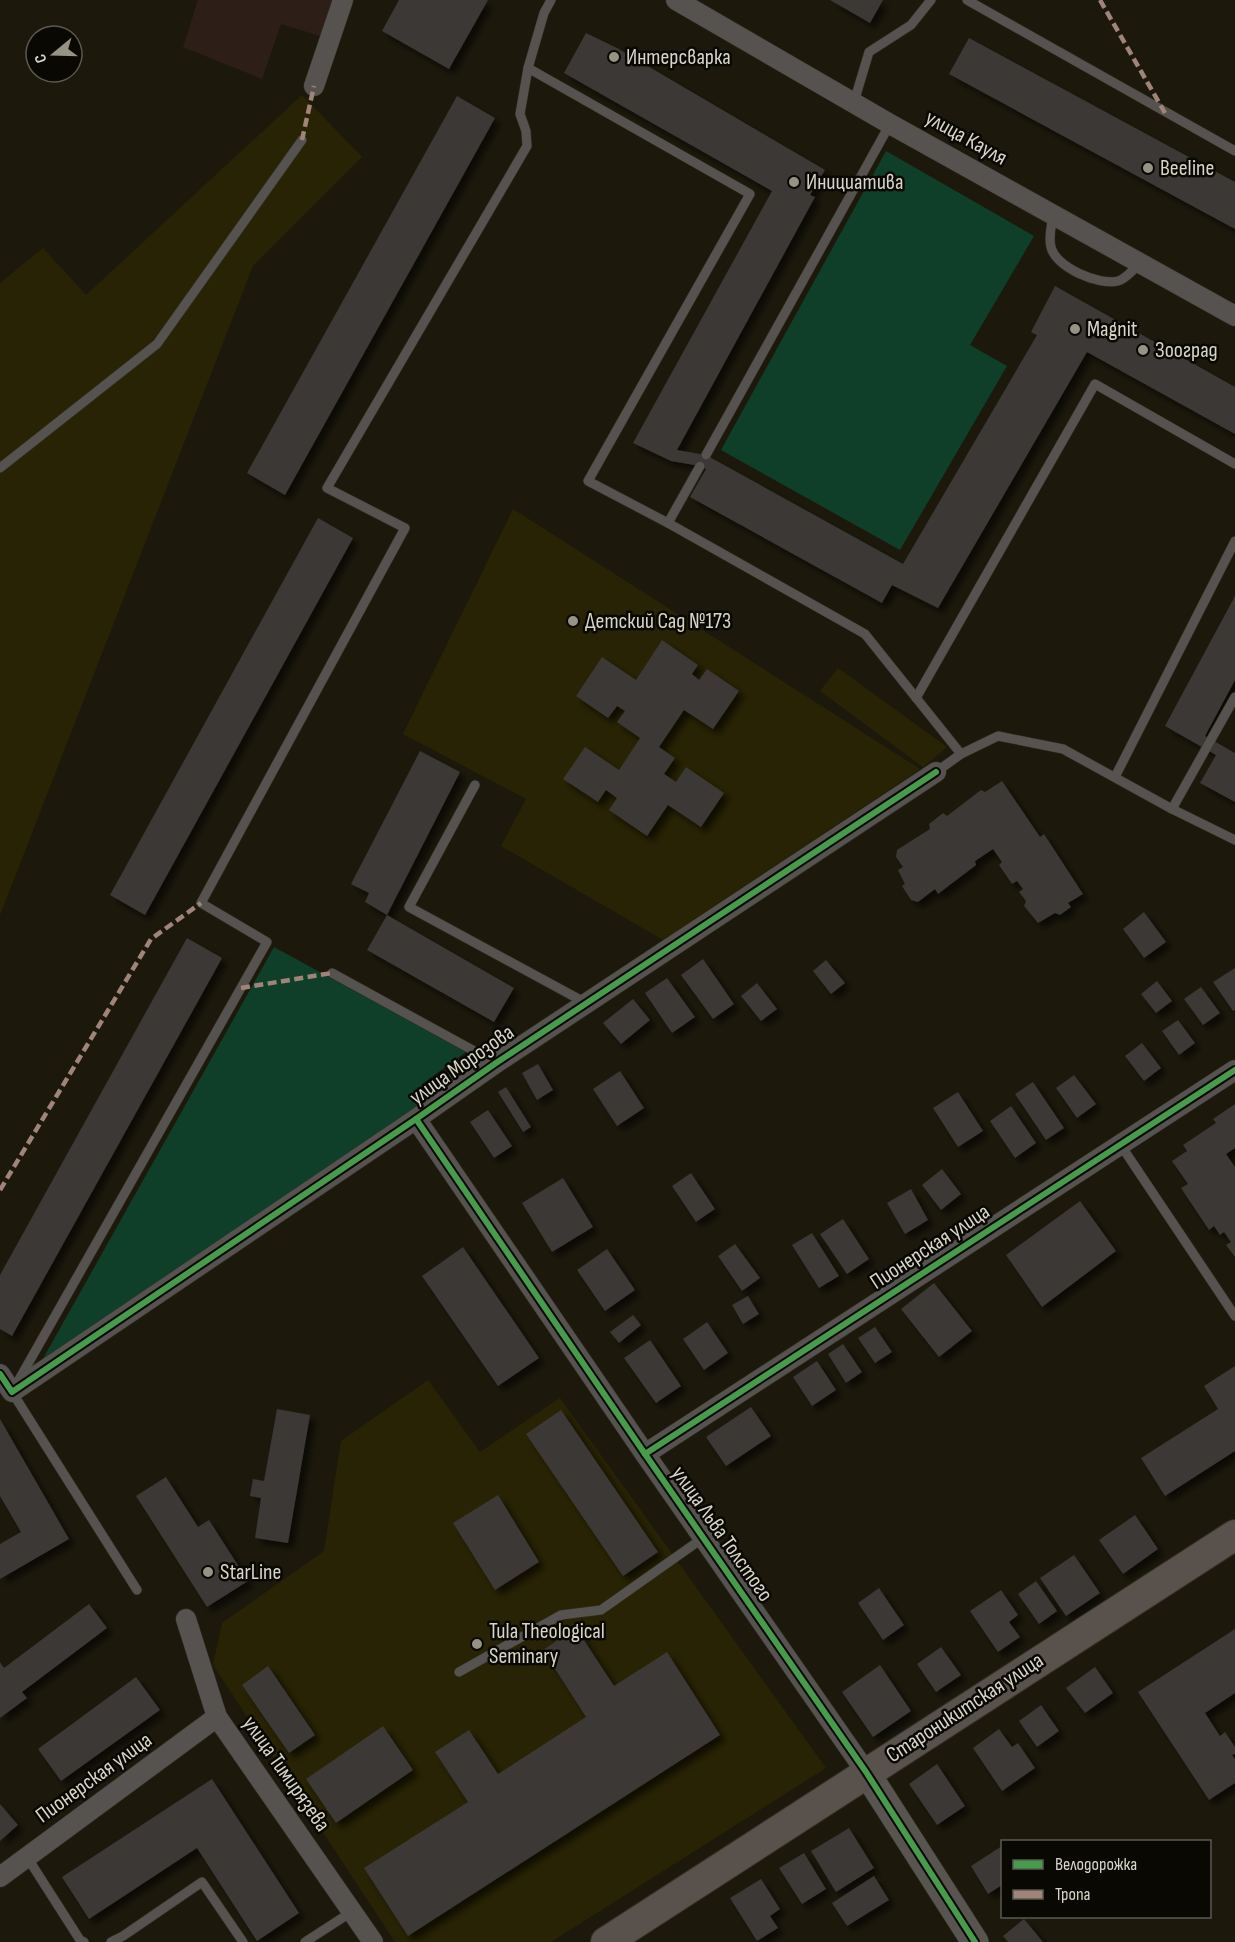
<svg xmlns="http://www.w3.org/2000/svg" width="1235" height="1942" viewBox="0 0 1235 1942" font-family="'Sofia Sans Condensed',sans-serif">
  <style>
    .commercial { fill: #2e1e18 }
    .built { fill: #282304 }
    .green { fill: #103f29 }
    .building { fill: #3a3835; filter: url(#shadow) }
    .lines { fill: none; stroke-linecap: round; stroke-linejoin: round }
    .lane-casing { stroke: #343228; stroke-width: 10 }
    .street-casing { stroke: #343228; stroke-width: 21 }
    .secondary-casing { stroke: #343228; stroke-width: 28 }
    .primary-casing { stroke: #343228; stroke-width: 32 }
    .lane { stroke: #56524f; stroke-width: 9 }
    .street { stroke: #56524f; stroke-width: 20 }
    .secondary { stroke: #58544f; stroke-width: 27 }
    .primary { stroke: #58514c; stroke-width: 30 }
    .quiet { stroke: #a18479; stroke-width: 4.5; stroke-dasharray: 9 4.5; stroke-linecap: butt }
    .cycleway-casing { stroke: #090802; stroke-width: 10 }
    .cycleway { stroke: #469c4c; stroke-width: 6 }
    .poi-dot { fill: #969386; stroke: #090802; stroke-width: 2 }
    .labels { text-anchor: middle; dominant-baseline: central; stroke-width: 5; stroke-linejoin: round; paint-order: stroke }
    .poi-label { font-size: 22px; fill: #d7d5c7; stroke: #090802; text-anchor: start }
    .street-label { font-size: 22px; fill: #d7d5c7; stroke: #090802 }
  </style>
  <defs>
    <filter id="shadow"><feDropShadow dx="5.5" dy="5.5" stdDeviation="3" flood-color="#0009"/></filter>
  </defs>
  <rect width="100%" height="100%" fill="#1c190c"/>
  <path class="commercial" d="M198,0H335L323,37L281,24L262,79L183,47Z"/>
  <g class="built">
    <path d="M302,95L362,157L253,266L0,915V283L43,248L86,295Z"/>
    <path d="M513,509L920,769L663,940L501,846L526,799L403,734Z"/>
    <path d="M838,668L947,747L923,767L820,691Z"/>
    <path d="M428,1380L480,1452L560,1398L826,1768L551,1942H395L213,1665L222,1623L324,1551L341,1441Z"/>
  </g>
  <g class="green">
    <path d="M886,151L1034,236L970,345L1007,366L900,550L721,450Z"/>
    <path d="M274,947L466,1052L422,1084L432,1097L40,1364Z"/>
  </g>
  <g class="building">
    <path d="M399,0H488L449,69L382,31Z"/>
    <path d="M830,0H883L870,23Z"/>
    <path d="M586,33L617,48L825,170L810,195L815,197L677,450L706,455L903,564L1037,335L1031,332L1055,286L1235,387V434L1087,352L938,608L892,585L882,603L690,497L706,469L700,466L671,461L633,443L772,191L564,73Z"/>
    <path d="M969,38L1235,182V229L949,74Z"/>
    <path d="M457,96L495,118L285,495L247,473Z"/>
    <path d="M318,518L353,538L145,915L110,895Z"/>
    <path d="M1235,596V680L1205,736L1235,753V802L1200,783L1216,755L1165,726Z"/>
    <path d="M662,640L698,665L692,674L699,680L707,669L739,691L713,729L684,710L659,747L675,758L664,774L676,782L686,767L724,793L701,827L668,805L647,836L609,810L617,798L606,790L598,802L563,779L585,747L619,770L640,738L617,722L625,711L617,706L608,718L576,696L602,657L636,680Z"/>
    <path d="M420,751L460,772L387,915L514,988L494,1022L367,950L387,915L365,902L369,893L351,884Z"/>
    <path d="M1002,781L1040,837L1044,834L1083,894L1068,903L1071,907L1060,915L1055,913L1038,923L1024,906L1026,901L1019,892L1023,889L1017,881L1012,884L999,865L1002,862L993,849L975,861L976,865L938,894L935,889L918,902L911,900L902,886L905,884L898,870L903,867L896,857L897,850L930,829L929,824L943,813L947,816L981,790L985,792Z"/>
    <path d="M1144,912L1166,942L1144,958L1123,929Z"/>
    <path d="M187,938L222,958L12,1336L0,1329V1275Z"/>
    <path d="M703,959L734,1004L713,1019L681,975Z"/>
    <path d="M826,960L845,983L831,994L813,971Z"/>
    <path d="M1235,968V1010L1233,1011L1213,982Z"/>
    <path d="M667,978L695,1017L672,1033L645,993Z"/>
    <path d="M1157,981L1172,1001L1156,1013L1141,994Z"/>
    <path d="M757,983L777,1009L761,1021L741,996Z"/>
    <path d="M1201,987L1220,1013L1203,1025L1184,999Z"/>
    <path d="M633,999L650,1020L621,1044L603,1023Z"/>
    <path d="M1178,1020L1195,1043L1179,1055L1162,1031Z"/>
    <path d="M1142,1043L1161,1068L1144,1081L1125,1056Z"/>
    <path d="M538,1064L553,1090L537,1100L522,1073Z"/>
    <path d="M457,1069L462,1077L443,1091L437,1082Z"/>
    <path d="M620,1071L644,1108L617,1126L593,1089Z"/>
    <path d="M1074,1075L1096,1104L1077,1118L1056,1088Z"/>
    <path d="M1033,1082L1064,1128L1046,1140L1015,1094Z"/>
    <path d="M506,1087L531,1127L523,1132L498,1092Z"/>
    <path d="M958,1092L983,1131L958,1147L933,1108Z"/>
    <path d="M1235,1104V1148L1226,1154L1235,1167V1257L1226,1245L1231,1242L1224,1232L1220,1235L1214,1226L1209,1230L1181,1188L1188,1184L1172,1161L1187,1151L1183,1145L1216,1123L1213,1119Z"/>
    <path d="M1011,1106L1036,1143L1015,1158L990,1121Z"/>
    <path d="M488,1110L512,1146L494,1158L470,1122Z"/>
    <path d="M942,1169L961,1194L941,1210L922,1185Z"/>
    <path d="M691,1173L715,1209L696,1222L672,1186Z"/>
    <path d="M563,1178L593,1227L552,1252L522,1203Z"/>
    <path d="M911,1189L928,1220L905,1234L887,1203Z"/>
    <path d="M1080,1201L1116,1251L1042,1307L1006,1255Z"/>
    <path d="M843,1219L869,1259L847,1274L820,1234Z"/>
    <path d="M812,1233L839,1276L819,1288L792,1245Z"/>
    <path d="M735,1244L760,1278L742,1291L718,1256Z"/>
    <path d="M463,1247L539,1358L498,1386L422,1276Z"/>
    <path d="M607,1249L635,1290L605,1311L577,1270Z"/>
    <path d="M934,1283L972,1331L939,1357L901,1309Z"/>
    <path d="M748,1296L759,1314L743,1324L732,1305Z"/>
    <path d="M633,1315L641,1325L619,1343L610,1332Z"/>
    <path d="M707,1322L728,1353L704,1370L683,1339Z"/>
    <path d="M875,1327L892,1352L875,1363L858,1338Z"/>
    <path d="M650,1340L681,1386L656,1403L624,1358Z"/>
    <path d="M843,1344L862,1372L846,1383L828,1354Z"/>
    <path d="M817,1361L836,1390L812,1406L793,1377Z"/>
    <path d="M1235,1366V1451L1165,1496L1141,1458L1218,1409L1204,1386Z"/>
    <path d="M751,1407L771,1436L726,1466L706,1437Z"/>
    <path d="M277,1409L310,1415L288,1543L255,1538L261,1498L250,1496L253,1479L264,1481Z"/>
    <path d="M561,1410L658,1552L623,1576L526,1434Z"/>
    <path d="M0,1419L69,1539L0,1579V1544L21,1532L0,1496Z"/>
    <path d="M166,1477L198,1527L209,1520L248,1581L207,1607L136,1496Z"/>
    <path d="M498,1495L539,1562L495,1590L453,1523Z"/>
    <path d="M1135,1515L1158,1549L1123,1574L1099,1540Z"/>
    <path d="M1074,1555L1100,1593L1066,1616L1040,1578Z"/>
    <path d="M1036,1581L1057,1611L1039,1624L1018,1594Z"/>
    <path d="M879,1588L904,1625L883,1640L858,1603Z"/>
    <path d="M1001,1590L1018,1615L1009,1622L1020,1637L998,1652L970,1611Z"/>
    <path d="M89,1604L107,1628L22,1692L27,1698L0,1718V1662L4,1668Z"/>
    <path d="M576,1628L614,1686L667,1652L720,1735L408,1936L364,1868L468,1802L435,1752L469,1730L498,1774L586,1717L543,1650Z"/>
    <path d="M1235,1629V1693L1205,1713L1220,1736L1225,1732L1235,1747V1754L1232,1755L1235,1759V1783L1209,1800L1138,1692Z"/>
    <path d="M941,1647L961,1675L936,1692L917,1664Z"/>
    <path d="M880,1665L911,1711L873,1737L842,1692Z"/>
    <path d="M268,1666L315,1735L289,1753L242,1685Z"/>
    <path d="M1095,1667L1113,1693L1085,1713L1066,1688Z"/>
    <path d="M136,1677L160,1710L61,1781L38,1749Z"/>
    <path d="M1041,1705L1059,1731L1037,1747L1019,1721Z"/>
    <path d="M383,1726L413,1770L336,1823L306,1779Z"/>
    <path d="M999,1729L1012,1747L1018,1743L1035,1768L1002,1791L973,1748Z"/>
    <path d="M937,1764L965,1806L937,1825L909,1784Z"/>
    <path d="M212,1779L299,1913L257,1941L197,1848L89,1919L62,1877Z"/>
    <path d="M0,1804L18,1825L0,1841Z"/>
    <path d="M849,1828L874,1868L836,1892L811,1851Z"/>
    <path d="M1002,1846V1885L988,1894L971,1866Z"/>
    <path d="M804,1853L826,1889L802,1904L779,1868Z"/>
    <path d="M874,1876L889,1900L847,1926L832,1903Z"/>
    <path d="M761,1879L780,1909L770,1916L778,1928L757,1941L730,1898Z"/>
    <path d="M1024,1919L1043,1942H1008L1003,1936Z"/>
  </g>
  <g class="lines">
    <defs>
      <g id="lane">
        <path d="M967,0L1235,151"/>
        <path d="M528,68L750,194L588,481L668,523L865,634L961,754L936,772"/>
        <path d="M854,102L869,52L911,25L931,0"/>
        <path d="M1053,214C1052,225 1048,236 1051,247C1055,267 1099,286 1118,281C1126,279 1133,269 1140,264"/>
        <path d="M706,455L890,124"/>
        <path d="M0,468L157,344L302,140"/>
        <path d="M668,523L700,466"/>
        <path d="M916,698L1095,384L1235,464"/>
        <path d="M961,754L998,736L1063,749L1172,809L1235,840"/>
        <path d="M1115,777L1235,541"/>
        <path d="M475,785L409,907L586,1003"/>
        <path d="M1172,809L1235,697"/>
        <path d="M332,973L496,1063"/>
        <path d="M1120,1144L1235,1316"/>
        <path d="M137,1590L12,1392L267,942L201,903L405,528L327,488L527,146L526,131L520,114L528,68L544,13L551,0"/>
        <path d="M459,1672L561,1615L601,1610L703,1538"/>
        <path d="M27,1857L80,1940L84,1942"/>
        <path d="M111,1942L123,1936L202,1882L243,1942"/>
        <path d="M305,1942L353,1911"/>
      </g>
      <g id="street">
        <path d="M676,0L890,124L1235,316"/>
        <path d="M314,86L343,0"/>
        <path d="M416,1119L645,1454L866,1772"/>
        <path d="M0,1374L12,1392L416,1119L496,1063L936,772"/>
        <path d="M645,1454L1235,1070"/>
        <path d="M186,1619L217,1717L373,1942"/>
        <path d="M0,1877L217,1717"/>
      </g>
      <path id="secondary" d="M866,1772L975,1942"/>
      <path id="primary" d="M606,1942L1235,1535"/>
    </defs>
    <use href="#lane" class="lane-casing"/>
    <use href="#street" class="street-casing"/>
    <use href="#secondary" class="secondary-casing"/>
    <use href="#primary" class="primary-casing"/>
    <use href="#lane" class="lane"/>
    <use href="#street" class="street"/>
    <use href="#secondary" class="secondary"/>
    <use href="#primary" class="primary"/>
    <g class="quiet">
      <path d="M1100,0L1165,113"/>
      <path d="M302,140L314,86"/>
      <path d="M241,988L332,973"/>
      <path d="M0,1190L151,939L201,903"/>
    </g>
    <defs>
      <g id="cycleway">
        <path d="M416,1119L645,1454L866,1772L975,1942"/>
        <path d="M0,1374L12,1392L416,1119L496,1063L936,772"/>
        <path d="M645,1454L1235,1070"/>
      </g>
    </defs>
    <use href="#cycleway" class="cycleway-casing"/>
    <use href="#cycleway" class="cycleway"/>
  </g>
  <g class="poi-dot">
    <circle cx="614" cy="57" r="6"/>
    <circle cx="1148" cy="168" r="6"/>
    <circle cx="794" cy="182" r="6"/>
    <circle cx="1075" cy="329" r="6"/>
    <circle cx="1143" cy="350" r="6"/>
    <circle cx="573" cy="621" r="6"/>
    <circle cx="208" cy="1572" r="6"/>
    <circle cx="477" cy="1644" r="6"/>
  </g>
  <g class="labels">
    <g class="poi-label">
      <text x="626" y="57">Интерсварка</text>
      <text x="1160" y="168">Beeline</text>
      <text x="806" y="182">Инициатива</text>
      <text x="1087" y="329">Magnit</text>
      <text x="1155" y="350">Зооград</text>
      <text x="585" y="621">Детский Сад №173</text>
      <text x="220" y="1572">StarLine</text>
      <text x="489" y="1631">Tula Theological<tspan x="489" dy="25">Seminary</tspan></text>
    </g>
    <g class="street-label">
      <text transform="translate(966 138) rotate(29)">улица Кауля</text>
      <text transform="translate(462 1065) rotate(-35)">улица Морозова</text>
      <text transform="translate(930 1247) rotate(-33)">Пионерская улица</text>
      <text transform="translate(722 1534) rotate(55)">улица Льва Толстого</text>
      <text transform="translate(965 1708) rotate(-33)">Староникитская улица</text>
      <text transform="translate(286 1774) rotate(55)">улица Тимирязева</text>
      <text transform="translate(94 1778) rotate(-36)">Пионерская улица</text>
    </g>
  </g>
  <rect x="1001" y="1840" width="210" height="78" fill="#090802" stroke="#5b5a51" stroke-width="1.5"/>
  <rect x="1013" y="1860" width="30" height="9" fill="#469c4c" stroke="#5b5a51" stroke-width="1.5"/>
  <text x="1055" y="1870" font-size="18" fill="#d7d5c7">Велодорожка</text>
  <rect x="1013" y="1890" width="30" height="9" fill="#a18479" stroke="#5b5a51" stroke-width="1.5"/>
  <text x="1055" y="1900" font-size="18" fill="#d7d5c7">Тропа</text>
  <g transform="translate(54 54) rotate(251)"><circle r="28" fill="#090802" stroke="#5b5a51" stroke-width="1.5"/>
  <path d="M0-4.5L10 22L0 15L-10 22Z" fill="#969386"/>
  <text y="-9" font-size="16" font-weight="bold" text-anchor="middle" fill="#d7d5c7">С</text>
  </g>
</svg>
